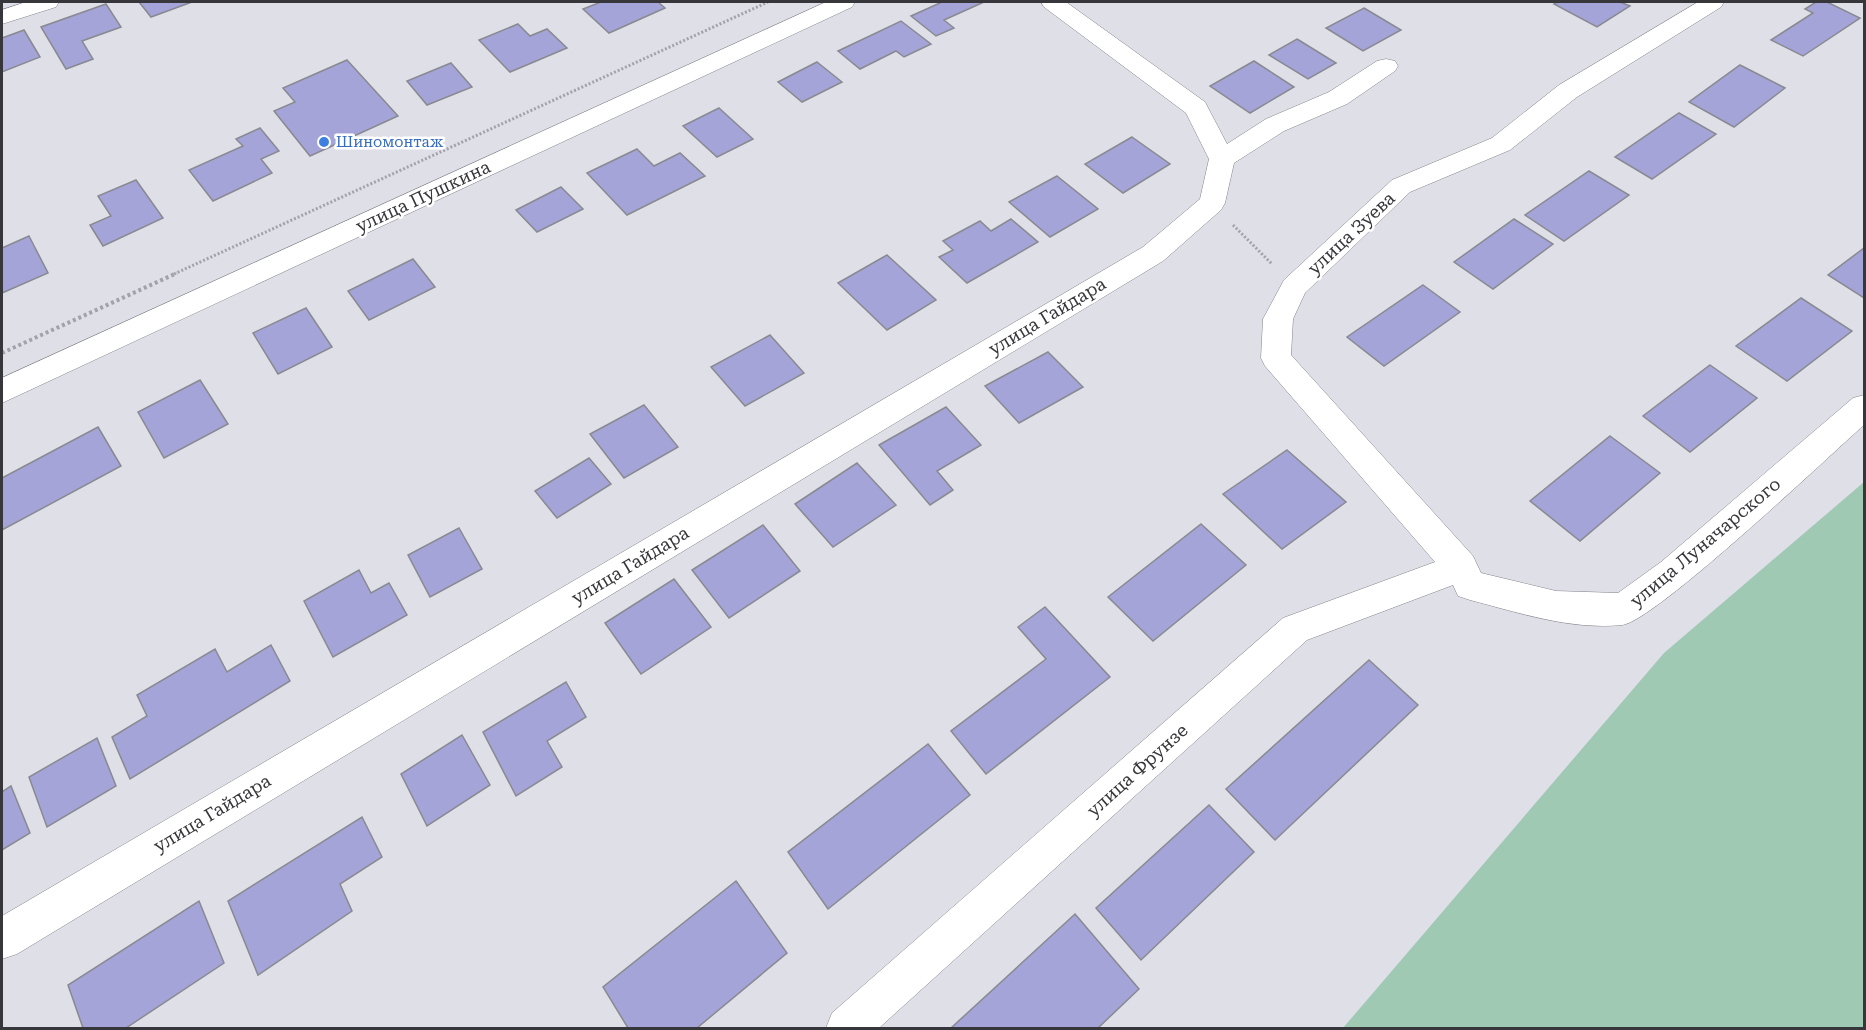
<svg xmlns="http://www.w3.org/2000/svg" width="1866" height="1030" viewBox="0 0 1866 1030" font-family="'Roboto Serif',serif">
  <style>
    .green { fill: #9fc9b3 }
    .building { fill: #a4a4d8; stroke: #898991; stroke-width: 1.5 }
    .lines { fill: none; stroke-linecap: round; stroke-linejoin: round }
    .minor-casing { stroke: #83838b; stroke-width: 1 }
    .path-far1 { stroke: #a2a2a9; stroke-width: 3; stroke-dasharray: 2 2; stroke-linecap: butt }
    .path { stroke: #a2a2a9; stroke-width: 4; stroke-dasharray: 3 3; stroke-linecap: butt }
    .minor { fill: #fff; fill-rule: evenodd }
    .shop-dot { fill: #3f7fe0; stroke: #fff; stroke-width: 2 }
    .labels { text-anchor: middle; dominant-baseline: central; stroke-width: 5; stroke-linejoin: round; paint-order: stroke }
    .far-shop-label { font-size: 15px; fill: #366cbe; stroke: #fff; text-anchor: start }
    .street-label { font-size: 18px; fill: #37373b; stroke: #fff }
  </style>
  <rect width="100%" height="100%" fill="#dfdfe8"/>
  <path class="green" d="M1864,482V1028H1343L1664,653Z"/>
  <g class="building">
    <path d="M139,2H192L151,17Z"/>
    <path d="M601,2H658L665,8L609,33L583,9Z"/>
    <path d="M942,2H984L944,20L954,28L936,36L911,16Z"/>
    <path d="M1558,2H1620L1630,6L1597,27L1554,4Z"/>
    <path d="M1816,2H1827L1860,18L1803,56L1771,40L1813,13L1805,9Z"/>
    <path d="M106,4L121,27L82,41L93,59L66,69L41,27Z"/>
    <path d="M1364,8L1401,30L1363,51L1326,28Z"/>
    <path d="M901,21L931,44L904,57L896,51L860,69L838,51Z"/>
    <path d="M518,24L530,36L547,29L567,48L510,72L479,40Z"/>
    <path d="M24,30L40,57L2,72V38Z"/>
    <path d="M1297,39L1336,63L1308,79L1269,55Z"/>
    <path d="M347,60L398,116L310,156L274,111L295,102L283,88Z"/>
    <path d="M1254,61L1294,87L1250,113L1210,86Z"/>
    <path d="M817,62L842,82L802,102L778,82Z"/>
    <path d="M451,63L472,87L427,105L407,81Z"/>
    <path d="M1740,65L1785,88L1734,127L1689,102Z"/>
    <path d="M719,108L753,139L717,157L683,126Z"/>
    <path d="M1679,113L1716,134L1652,179L1615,157Z"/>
    <path d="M260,128L279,151L261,159L272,173L213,201L189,170L243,146L236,139Z"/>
    <path d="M1132,137L1170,164L1123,193L1085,164Z"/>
    <path d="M637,149L654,166L680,153L705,176L627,215L587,173Z"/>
    <path d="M1589,171L1629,195L1564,241L1525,215Z"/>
    <path d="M1057,176L1098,209L1050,237L1009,202Z"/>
    <path d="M136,180L163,218L103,246L90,225L111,216L98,196Z"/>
    <path d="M561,187L583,209L537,232L516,210Z"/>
    <path d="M1011,219L1038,242L967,283L939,257L953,250L943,241L980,221L991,231Z"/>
    <path d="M1514,219L1553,244L1493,289L1454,262Z"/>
    <path d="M29,236L48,273L2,293V248Z"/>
    <path d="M1864,248V298L1828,275Z"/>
    <path d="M887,255L936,300L887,330L838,283Z"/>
    <path d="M413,259L435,287L369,320L348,291Z"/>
    <path d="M1423,285L1460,312L1384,366L1347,337Z"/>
    <path d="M1801,298L1852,331L1787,381L1736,346Z"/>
    <path d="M306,308L332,347L278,374L253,333Z"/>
    <path d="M770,335L804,373L745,406L711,367Z"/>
    <path d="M1048,352L1083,387L1019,423L985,386Z"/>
    <path d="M1710,365L1757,398L1690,452L1643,416Z"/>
    <path d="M200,380L228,424L164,458L138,412Z"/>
    <path d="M644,405L678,447L624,478L590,434Z"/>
    <path d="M946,407L981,445L937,471L953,490L930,505L879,445Z"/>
    <path d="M98,427L121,466L2,530V478Z"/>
    <path d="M1610,436L1660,473L1580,541L1530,501Z"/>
    <path d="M1287,450L1346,502L1282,549L1223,494Z"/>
    <path d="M589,458L611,484L557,518L535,491Z"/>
    <path d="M857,463L896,505L833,547L795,504Z"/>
    <path d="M1201,524L1246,565L1153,641L1108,597Z"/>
    <path d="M763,525L800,571L729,618L692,570Z"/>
    <path d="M459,528L482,569L430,597L408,555Z"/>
    <path d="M359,570L371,593L389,583L407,615L333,657L304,601Z"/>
    <path d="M674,579L711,627L641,674L605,623Z"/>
    <path d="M1045,607L1110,677L986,774L951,731L1046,659L1018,627Z"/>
    <path d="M271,645L290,681L130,779L112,737L147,716L137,695L215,649L227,672Z"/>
    <path d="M1369,660L1418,705L1275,840L1226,789Z"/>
    <path d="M566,682L586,717L547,741L562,767L516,796L483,732Z"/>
    <path d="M462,735L490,785L427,826L401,774Z"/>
    <path d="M97,738L116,786L47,827L29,777Z"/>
    <path d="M928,744L970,795L828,909L788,852Z"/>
    <path d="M11,786L30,833L2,850V792Z"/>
    <path d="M1209,805L1254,852L1141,960L1096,908Z"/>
    <path d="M362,817L382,857L340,884L352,911L258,975L228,901Z"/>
    <path d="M736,881L787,953L697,1028H628L603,987Z"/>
    <path d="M199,901L224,963L126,1028H83L68,985Z"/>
    <path d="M1075,914L1139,989L1098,1028H951Z"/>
  </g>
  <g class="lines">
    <defs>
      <g id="minor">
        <path d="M26,2H59L56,7L2,24V10Z"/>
        <path d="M826,2H855L852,7L2,403V378Z"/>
        <path d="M1041,2H1066L1205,102L1227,144L1266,119L1329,92L1377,61L1386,59L1395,61L1398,66L1395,71L1347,104L1284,131L1234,163L1225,203L1221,210L1163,261L17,954L2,959V916L1143,247L1200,199L1209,159L1186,113L1044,7Z"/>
        <path d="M1698,2H1724L1721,7L1577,97L1510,150L1410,192L1305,293L1293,319L1291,355L1473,556L1481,573L1556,591L1618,593L1661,562L1853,398L1864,395V425C1829,456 1654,622 1622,625C1570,630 1520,613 1470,600L1458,596L1453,585L1307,640L879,1028H826L832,1013L1283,618L1435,562L1265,366L1261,358L1263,319L1284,280L1392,180L1492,138L1559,85Z"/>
      </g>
    </defs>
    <use href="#minor" class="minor-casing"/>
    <g class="path-far1">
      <path d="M1233,225L1272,264"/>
      <path d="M174,274L768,2"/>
    </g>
    <path class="path" d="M2,353L177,273"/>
    <use href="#minor" class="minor"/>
  </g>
  <circle class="shop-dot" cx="324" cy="142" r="6"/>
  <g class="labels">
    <g class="far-shop-label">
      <text x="336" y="142">Шиномонтаж</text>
    </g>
    <g class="street-label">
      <text transform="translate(423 196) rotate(-25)">улица Пушкина</text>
      <text transform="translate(1351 233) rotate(-43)">улица Зуева</text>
      <text transform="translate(1047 316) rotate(-31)">улица Гайдара</text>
      <text transform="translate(1705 542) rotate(-40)">улица Луначарского</text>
      <text transform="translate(630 565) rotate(-31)">улица Гайдара</text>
      <text transform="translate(1137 770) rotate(-42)">улица Фрунзе</text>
      <text transform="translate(212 813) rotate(-31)">улица Гайдара</text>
    </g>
  </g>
  <rect width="1866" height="1030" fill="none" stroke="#37373b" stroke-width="6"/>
</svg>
